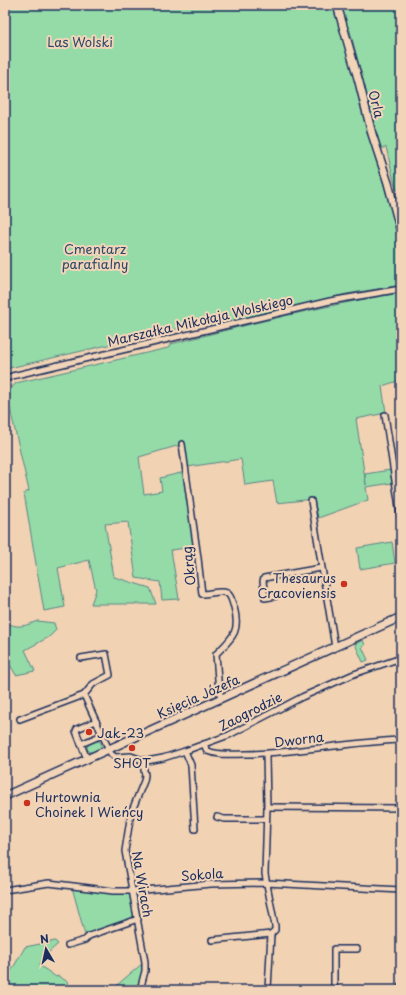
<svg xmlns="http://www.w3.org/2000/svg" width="406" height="995" viewBox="0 0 406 995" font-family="'Playpen Sans',sans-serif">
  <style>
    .green { fill: #95dba8; stroke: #588583 }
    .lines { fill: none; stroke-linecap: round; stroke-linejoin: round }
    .street-casing { stroke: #1b2f5e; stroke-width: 8 }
    .secondary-casing { stroke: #1b2f5e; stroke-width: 10 }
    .street { stroke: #f2d4b8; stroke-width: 5 }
    .secondary { stroke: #f2d4b8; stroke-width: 7 }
    .poi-dot { fill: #c8321e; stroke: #f2d4b8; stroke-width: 1.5 }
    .labels { text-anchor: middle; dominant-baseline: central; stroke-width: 4; stroke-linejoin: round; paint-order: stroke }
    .park-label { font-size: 13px; fill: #2d4969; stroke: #f2d4b8 }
    .street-label { font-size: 13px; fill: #1b2f5e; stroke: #f2d4b8 }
    .poi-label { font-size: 13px; fill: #1b2f5e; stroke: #f2d4b8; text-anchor: start }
  </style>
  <rect width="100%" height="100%" fill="#f1d2b3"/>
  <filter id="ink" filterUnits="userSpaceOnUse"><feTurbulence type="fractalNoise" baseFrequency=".025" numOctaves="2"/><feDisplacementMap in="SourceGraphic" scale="8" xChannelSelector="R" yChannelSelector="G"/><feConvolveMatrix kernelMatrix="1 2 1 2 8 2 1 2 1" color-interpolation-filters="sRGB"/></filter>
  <g filter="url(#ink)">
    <g class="green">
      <path d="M5,5H401V192L396,189L386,147L381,149L349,27L341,29L401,247V285L346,294L211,326L206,322L5,369Z"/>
      <path d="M401,293V380L382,386L386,413L356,419L366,485L365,474L390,470L392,483L366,487L368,500L318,518L314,499L277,503L273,481L245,485L241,459L187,467L182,440L180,445L139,457L144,494L162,491L160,478L185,472L194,547L171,550L179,599L162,600L160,582L136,578L128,522L105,524L114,577L150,588L156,604H91L96,590L89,560L58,568L65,607L44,611L24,493L29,491L6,391L10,390L16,383L168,348L171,344C247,325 323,305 401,293Z"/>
      <path d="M392,542L395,563L360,569L357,548Z"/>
      <path d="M37,621L54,623L56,630L49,637L25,650L35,671L16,675L9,663L5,664V622C17,629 26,626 37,621Z"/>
      <path d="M363,640L365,645L362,647L368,660L363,662L355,644Z"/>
      <path d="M96,741H99L101,743V748L93,752H90L87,749C87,744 91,743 96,741Z"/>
      <path d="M72,887L130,894L134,915L131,920L85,935Z"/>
      <path d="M55,941L58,944L50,951L39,965L56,977L58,976L68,982L64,990H5V982L25,947Z"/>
      <path d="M143,963L144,971L138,990H132L117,985Z"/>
    </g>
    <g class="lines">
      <defs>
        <g id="street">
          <path d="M5,379L12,376L330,301L401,289"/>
          <path d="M385,415L401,520"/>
          <path d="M182,444L198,558L202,594C209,594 221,590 227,593C232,596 232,603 234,607C241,632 232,638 216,654L219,692L222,698"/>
          <path d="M311,501L335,647"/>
          <path d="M276,596L265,598L263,581L264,578L321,568"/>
          <path d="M81,658L106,654L110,675L93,684L84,695L111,754L115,757L131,756L142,760L147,761L163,758L185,751L229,735L302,697L354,674L401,658"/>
          <path d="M20,719L84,695"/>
          <path d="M81,744L76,731L77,729L96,721"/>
          <path d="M204,744L207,751C220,756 233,754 246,754C298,753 349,742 401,740"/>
          <path d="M185,751L191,765L195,829"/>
          <path d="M266,754L267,807L265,874L275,926V930L271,934"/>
          <path d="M87,759L81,744L102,735"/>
          <path d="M267,807L401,808"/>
          <path d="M217,817L224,819H266"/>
          <path d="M5,890L49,883L113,891H133L211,884L266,883L401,890"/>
          <path d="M212,940L271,934"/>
          <path d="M68,945L85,940L89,936L138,919"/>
          <path d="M268,989L271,934"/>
          <path d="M140,990L145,971V962L125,851L131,813L144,781L145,775L142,760"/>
          <path d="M334,990V949H357"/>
          <path d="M399,990L401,985"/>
        </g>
        <g id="secondary">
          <path d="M337,5L359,82L372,134L388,183L401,232"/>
          <path d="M5,796L401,617"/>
        </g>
      </defs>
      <use href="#street" class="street-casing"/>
      <use href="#secondary" class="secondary-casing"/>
      <use href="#street" class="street"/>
      <use href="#secondary" class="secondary"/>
    </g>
  </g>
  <g class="poi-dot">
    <circle cx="344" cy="584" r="4"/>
    <circle cx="89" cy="732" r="4"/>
    <circle cx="132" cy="748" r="4"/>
    <circle cx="27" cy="803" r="4"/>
  </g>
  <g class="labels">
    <g class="park-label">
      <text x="80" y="41">Las Wolski</text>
      <text x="95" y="248">Cmentarz<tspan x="95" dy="15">parafialny</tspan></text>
    </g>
    <g class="street-label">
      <text transform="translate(377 104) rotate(76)">Orla</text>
      <text transform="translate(200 320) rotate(-13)">Marszałka Mikołaja Wolskiego</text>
      <text transform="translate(188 566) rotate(-96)">Okrąg</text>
      <text transform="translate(198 696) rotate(-24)">Księcia Józefa</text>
      <text transform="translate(250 711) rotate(-27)">Zaogrodzie</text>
      <text transform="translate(299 739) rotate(-7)">Dworna</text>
      <text transform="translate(202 874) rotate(-4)">Sokola</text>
      <text transform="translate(143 884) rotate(80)">Na Wirach</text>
    </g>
    <g class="poi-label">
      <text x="336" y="577" text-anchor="end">Thesaurus<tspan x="336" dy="15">Cracoviensis</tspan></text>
      <text x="97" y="732">Jak-23</text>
      <text x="132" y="762" text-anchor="middle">SHOT</text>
      <text x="35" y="796">Hurtownia<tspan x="35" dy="15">Choinek I Wieńcy</tspan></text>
    </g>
  </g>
  <rect width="406" height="995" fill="none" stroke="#f2d4b8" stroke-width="20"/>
  <rect x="10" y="10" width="386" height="975" fill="none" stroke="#1b2f5e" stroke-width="1.5" filter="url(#ink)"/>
  <g transform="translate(46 949) rotate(351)" stroke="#f2d4b8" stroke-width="3" paint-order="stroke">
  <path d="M0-3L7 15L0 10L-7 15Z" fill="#1b2f5e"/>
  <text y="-6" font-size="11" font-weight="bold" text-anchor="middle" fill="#1b2f5e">N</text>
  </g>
</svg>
